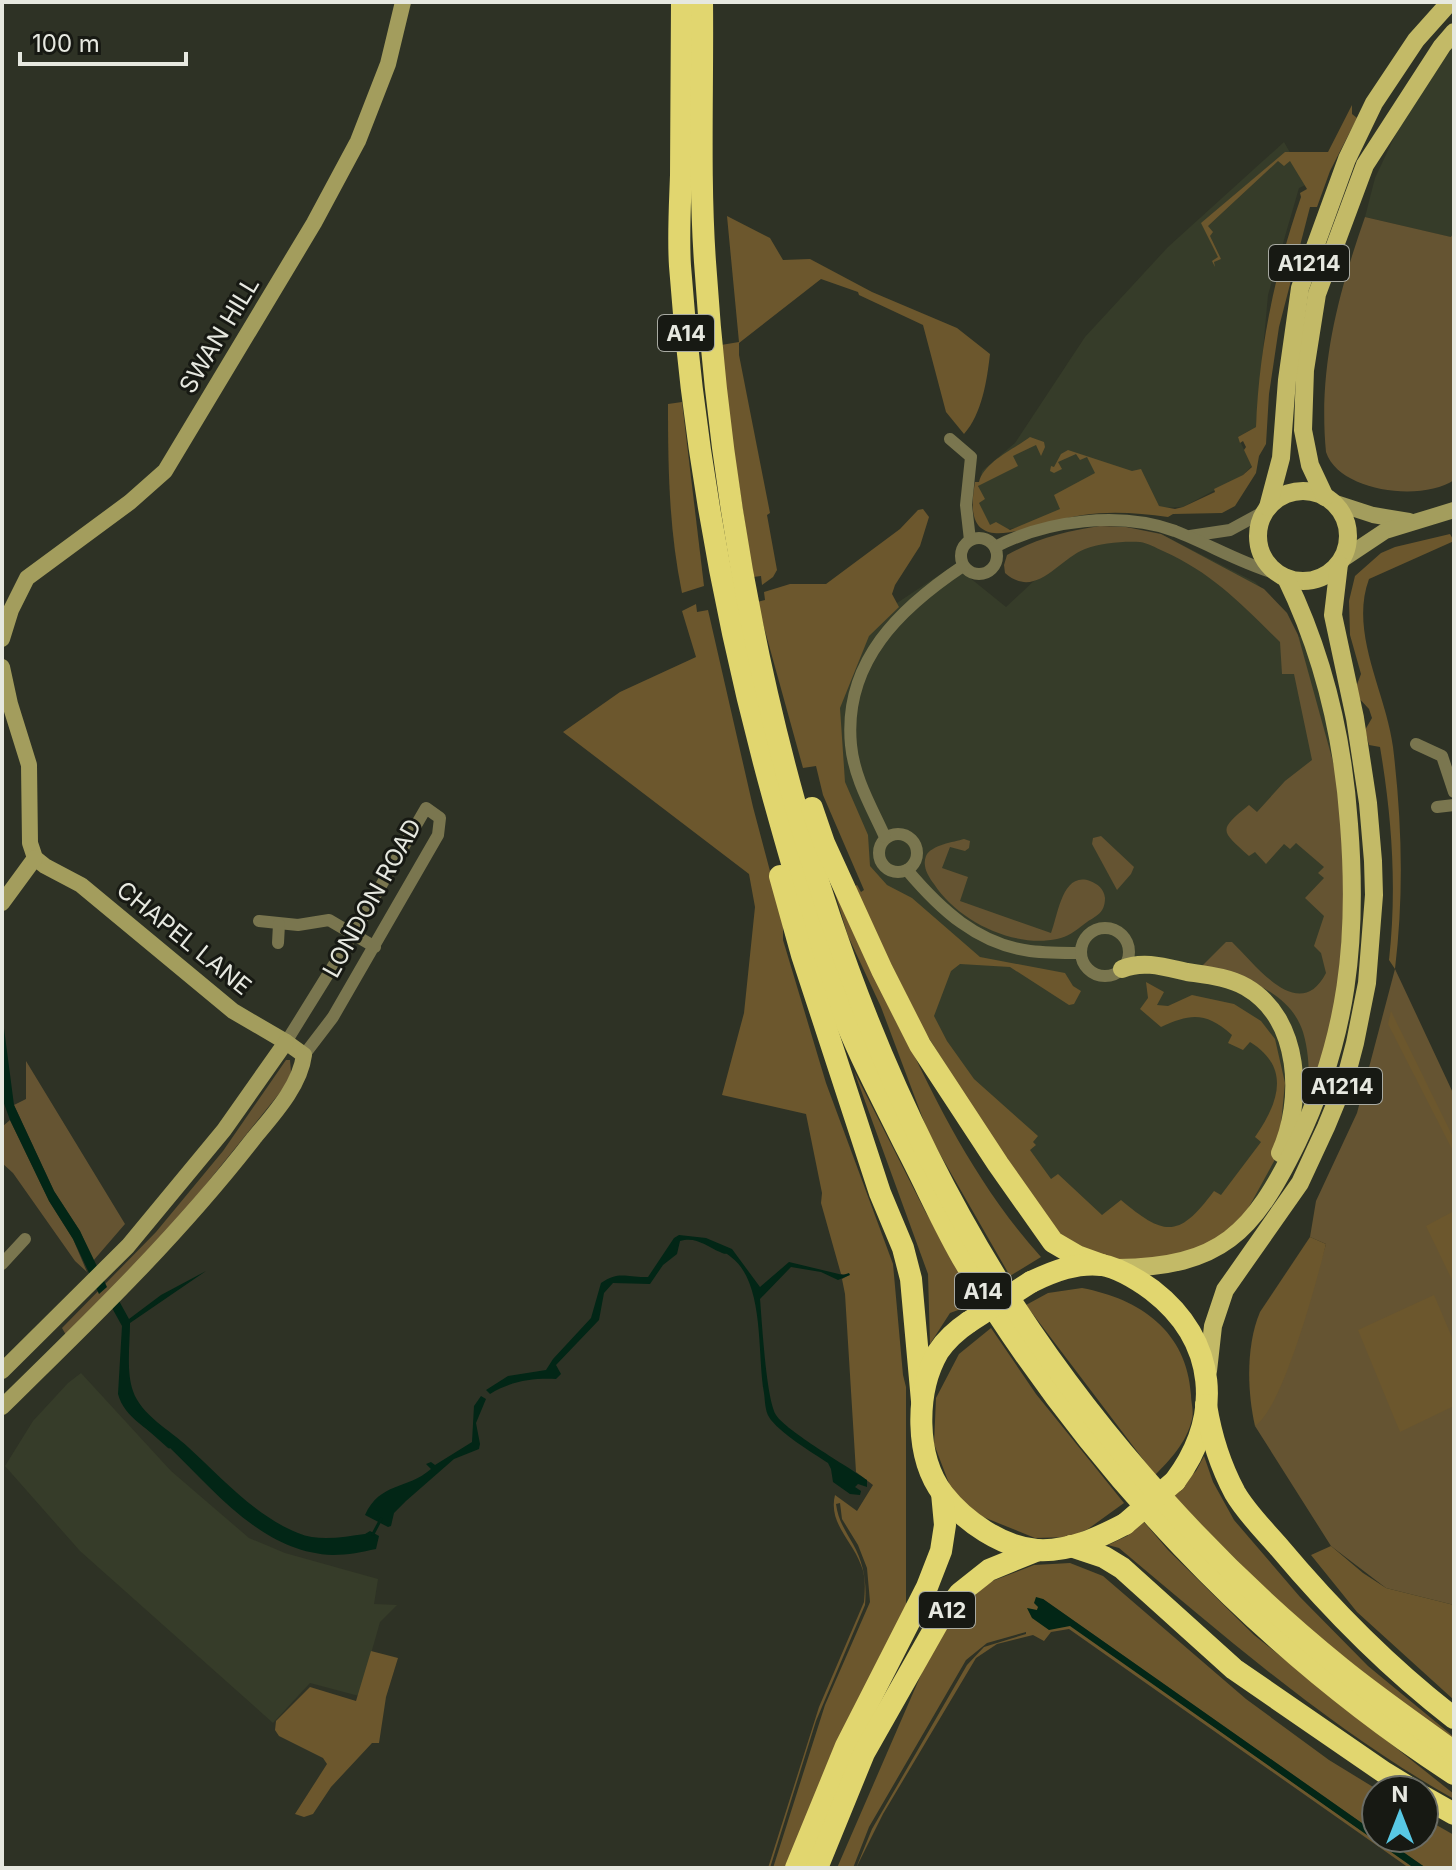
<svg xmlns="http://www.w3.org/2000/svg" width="1456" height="1870" viewBox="0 0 1456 1870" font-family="Inter,sans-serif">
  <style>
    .built { fill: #363c29 }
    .green { fill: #655432 }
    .forest { fill: #6c572d }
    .water { fill: #022616 }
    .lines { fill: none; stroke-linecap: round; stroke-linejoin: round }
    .stream { stroke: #022616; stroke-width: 3 }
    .street { stroke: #7a764f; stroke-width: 12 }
    .secondary { stroke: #a39d5d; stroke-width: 16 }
    .primary { stroke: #c3ba67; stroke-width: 18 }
    .highway { stroke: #e1d66f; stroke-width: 22 }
    .highway-bridge { stroke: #e1d66f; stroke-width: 22 }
    .labels { text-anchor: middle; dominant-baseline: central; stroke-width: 6; stroke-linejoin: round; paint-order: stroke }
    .shield { fill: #171913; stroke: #a8aaa2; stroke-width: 2 }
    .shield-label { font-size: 22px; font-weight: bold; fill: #e6e8e0 }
    .street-label { font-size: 24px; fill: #e6e8e0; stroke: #171913 }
  </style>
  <rect width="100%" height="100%" fill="#2e3225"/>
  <g class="built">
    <path d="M1454,46V238L1365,217L1375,178L1408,108Z"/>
    <path d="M1284,142L1308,184L1299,188L1268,295L1256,427L1238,437L1252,466L1243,475L1183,507L1092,511L1024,527L1001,530L987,529L975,502L982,471L1015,443L1085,337L1168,247Z"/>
    <path d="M1139,534H1161L1255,582L1287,613L1297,637L1311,635L1348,796L1328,1066L1259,1199L1189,1228L1086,1226L998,1127L894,952L839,767L834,716L846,637L954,565L1006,607L1070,547Z"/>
    <path d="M81,1373L171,1471L249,1538L285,1553L378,1579L374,1604L397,1605L380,1622L359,1696L310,1683L273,1723L80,1551L5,1466L33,1421L68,1383Z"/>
  </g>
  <g class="green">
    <path d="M1365,217L1451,237L1454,232V480C1422,502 1339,492 1326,452C1318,369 1338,294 1365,217Z"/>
    <path d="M1100,526L1126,527L1161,534L1264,589L1287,613L1298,635L1343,798L1348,843L1337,1014L1313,1086L1309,1082C1309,1065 1308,1049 1303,1032C1290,991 1240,975 1202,966L1226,942H1232C1256,965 1299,1025 1326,973L1321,953L1314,946L1324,916L1305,898L1324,878L1318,873L1324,867L1296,843L1290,849L1284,844L1266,864L1255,852L1249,856C1221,830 1217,831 1249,805L1257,812L1285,781L1312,760L1294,674H1282L1280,642C1241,604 1214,574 1163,551C1156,548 1148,543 1140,542C1124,541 1100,543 1085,549C1057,560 1036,600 1005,573L1004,565L1007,555C1037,538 1067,531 1100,526Z"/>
    <path d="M1101,836L1134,867L1131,874L1117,890L1092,844L1093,838Z"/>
    <path d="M964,839L970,841L969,848L965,851L950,847L942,868L968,877L960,901L1051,933C1058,916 1062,871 1090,881C1098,884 1104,889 1105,898C1105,915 1094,916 1083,925C1075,931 1068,937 1057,939C1013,948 958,921 934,884C928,876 922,866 926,856C931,845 954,842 964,839Z"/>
    <path d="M1395,969L1454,1095V1605L1386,1588L1331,1546L1255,1426L1289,1364L1326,1244L1310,1237L1316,1201L1357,1113Z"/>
    <path d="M286,1060H290L291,1072L286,1085L161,1240L66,1335L62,1328L156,1232L223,1151Z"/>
    <path d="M26,1061L125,1224L93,1261L80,1231L54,1191L14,1105L26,1099Z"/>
    <path d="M10,1120L49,1201L73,1239L87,1272L75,1261L13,1173L2,1163V1127Z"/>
  </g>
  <g class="forest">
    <path d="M1352,105V114L1357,118L1330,171L1317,207H1310L1279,327L1269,394L1266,444L1259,456L1256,473L1235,506L1222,513L1173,514L1168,517C1139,513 1111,511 1083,515C1060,518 1039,528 1017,531C1006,533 991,536 981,528C969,518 973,495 975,482H979C984,462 1014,449 1030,437L1044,442L1045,447L1041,456L1036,445L1013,456L1018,466L978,486L985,499L979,503L990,525L996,522L1010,530L1060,509L1054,495L1095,473L1087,457L1080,460L1076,454L1058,462L1062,469L1054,473L1050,471L1051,466L1054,467L1061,454L1068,450L1132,471L1141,469L1159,506L1175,509L1183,507L1215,492L1214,489L1243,475L1252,467L1244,450L1246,447L1243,441L1240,443L1238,437L1256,427C1259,348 1275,272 1301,197L1300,193L1307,189L1290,161L1284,166L1278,161L1208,226L1213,232L1210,236L1221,259L1214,262L1215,267L1212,261L1218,257L1201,223L1285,152H1328Z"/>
    <path d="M727,216L770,238L783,260L810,259L872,292L957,328L990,354C987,380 982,414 964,434L946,412L923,325L859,295L858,292L821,279L739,343V355L770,513L767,515L777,570L773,577L762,585L761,576L753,577L722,373L721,345L739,342Z"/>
    <path d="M682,402L704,586L682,593C669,529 668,470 668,404Z"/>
    <path d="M923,509L929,517L920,546L895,585L892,594L899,607L869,636L840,708L845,782L868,835L870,866L887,885L912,898L980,957L1065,973L1073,986L1081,991L1074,1004L1069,1005L1010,967L960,964L951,971L934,1016L947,1041L974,1079L1038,1136L1033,1142L1036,1145L1030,1150L1051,1179L1058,1174L1102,1215L1121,1200C1165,1237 1179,1238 1214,1191L1221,1195L1261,1142L1255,1137C1278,1104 1292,1068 1250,1042L1243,1050L1228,1043L1232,1035C1206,1012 1191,1013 1161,1027L1140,1009L1148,998L1146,982L1164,992L1157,1005L1168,1006L1192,995L1234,1004L1261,1021L1275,1039L1285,1083L1278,1154L1244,1216L1204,1251L1137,1265L1081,1254L1051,1226L1008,1164L920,1024L852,888L857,885L861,892L864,890L823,795L816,766L803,768L757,602L765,600L764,592L790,584H826L900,529L918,510Z"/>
    <path d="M1450,534L1454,541L1369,579C1349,633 1386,692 1393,747C1402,822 1404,894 1395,969L1389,960C1397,888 1392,818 1380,747L1369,745L1365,730L1372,718L1369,709L1356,695V687L1361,674L1350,635L1349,601L1355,576L1381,553L1395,547Z"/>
    <path d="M696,604L697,612L708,610L753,807L783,920V940L826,1083L893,1264L903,1375L906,1387V1608L791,1868H773L825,1705L870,1602L867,1568L858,1545L842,1519L840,1503L836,1504C838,1520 845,1530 853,1544C864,1564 867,1583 865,1605L816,1721L770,1868H768L819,1707L864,1602C865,1589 866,1577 861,1565C852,1540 828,1523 835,1495L857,1511L873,1485L856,1472L845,1294L842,1279L849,1275L841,1274L821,1203L822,1193L806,1114L722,1095L744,1013L755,907L749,874L563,732L620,692L696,657L682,611Z"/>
    <path d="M834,890L851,916C905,1034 953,1159 1041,1257L1010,1276L929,1135L881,1007L848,936Z"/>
    <path d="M1391,1011L1454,1139V1153L1388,1024Z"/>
    <path d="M854,1071L926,1213L980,1302L950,1313L930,1344L928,1274Z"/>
    <path d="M1454,1211V1284L1426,1226Z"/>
    <path d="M1310,1237L1326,1244C1317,1280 1283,1408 1255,1426C1247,1391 1246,1345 1260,1312Z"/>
    <path d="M1082,1288C1140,1299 1187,1331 1191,1395C1191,1402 1194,1412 1192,1419C1187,1442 1170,1460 1155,1475L1026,1305L1048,1293Z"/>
    <path d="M1434,1295L1454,1342V1406L1400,1432L1358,1330Z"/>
    <path d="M991,1328L1036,1394L1124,1503L1088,1529L1070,1537L1035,1538L971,1512L950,1486L934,1444L936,1398L959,1354Z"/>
    <path d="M1204,1456L1213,1482L1234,1520L1300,1597L1368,1666L1454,1737V1743L1294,1618L1172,1495L1196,1471Z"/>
    <path d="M1144,1522L1168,1550L1254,1635L1454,1794V1799C1333,1731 1225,1637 1119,1548L1108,1545L1127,1536Z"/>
    <path d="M1331,1546L1363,1573L1386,1588L1454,1605V1700L1357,1612L1311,1555Z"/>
    <path d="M1070,1563L1103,1576L1246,1699L1329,1760L1378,1790H1376V1833L1043,1599L1037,1610L1049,1629L1070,1625L1414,1868H1409L1069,1629L1051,1632L1044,1641L1033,1635L997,1644L976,1658L883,1814L856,1868L872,1829L967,1665L984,1647L1026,1634V1632L987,1643L966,1660L869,1827L853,1868H837L940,1631L987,1583L1034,1565Z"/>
    <path d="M371,1651L398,1658L386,1697L379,1743H372L331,1787L313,1814L304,1817L295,1814L327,1764L323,1758L279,1736L275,1730L276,1721L310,1687L356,1701Z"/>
    <path d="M1424,1818L1454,1835V1868H1426L1383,1838H1424Z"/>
  </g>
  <g class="water">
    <path d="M2,1013L14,1105L54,1191L80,1231L107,1287L99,1294L73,1239L49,1201L10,1120L2,1098Z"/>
    <path d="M679,1235L706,1238L732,1249L760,1287L789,1262L843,1275L849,1273L850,1275L838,1280L821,1272L791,1267L760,1299C762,1321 766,1399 776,1415C786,1431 849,1467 867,1480V1487L858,1484L855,1487L861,1491L860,1495L850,1494L833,1482L831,1469L828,1463C813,1453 778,1432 769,1417C765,1411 765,1400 764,1393C757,1354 765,1282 731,1257C724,1251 728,1256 720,1252C706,1246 696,1236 680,1241L677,1254L663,1265L650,1284L613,1283L604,1293L599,1320L556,1365L561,1374L556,1379C532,1378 511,1381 490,1394L486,1390L508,1376L546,1370L553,1359L591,1318L601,1283C620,1270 627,1278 648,1277L674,1238Z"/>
    <path d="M206,1271L130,1323C130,1344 126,1371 133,1391C141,1415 170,1430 188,1447C222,1478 255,1516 298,1533C319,1542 343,1537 365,1534L370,1531L379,1536L376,1549C362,1552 348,1555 333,1555C263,1553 215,1491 168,1446C151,1430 124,1418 118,1394L122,1326L106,1297L113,1290L129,1319L161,1295Z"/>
    <path d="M481,1396L486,1399L476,1423L480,1444L479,1449L454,1459L406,1501L394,1513L391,1526L388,1527L365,1515C380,1482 407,1490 431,1469L426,1464L431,1462L435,1465L472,1442L474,1406Z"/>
    <path d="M1036,1597L1043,1599L1376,1833V1838H1383L1426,1868H1414L1070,1626L1049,1630L1032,1618L1027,1608L1037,1610L1038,1607L1034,1603Z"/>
  </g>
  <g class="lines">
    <g class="stream">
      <path d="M142,1423L169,1447"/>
      <path d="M373,1534L381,1519"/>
    </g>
    <g class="street">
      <path d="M950,439L971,457L966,505L970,540"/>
      <path d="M1190,536L1230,530L1265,511"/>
      <circle cx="979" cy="556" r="18"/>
      <path d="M995,547C1047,520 1120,511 1175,531C1211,545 1242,564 1278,574"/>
      <path d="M1416,744L1442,756L1454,792"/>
      <path d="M1437,807L1454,805"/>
      <circle cx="898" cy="853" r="19"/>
      <path d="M885,837C872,808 854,778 851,745C843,662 900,608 963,566"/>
      <path d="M907,870C940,909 977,944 1030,951C1047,953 1064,953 1081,953"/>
      <path d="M259,921L298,925L329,920L375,947"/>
      <circle cx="1105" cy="952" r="24"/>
      <path d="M278,943L279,924"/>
      <path d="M286,1042L353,934L426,808L440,818L438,835L333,1017L304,1055"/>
      <path d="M2,1264L25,1239"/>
    </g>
    <g class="secondary">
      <path d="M1333,502L1373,515L1409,521"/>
      <path d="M1343,559L1385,531L1454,510"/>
      <path d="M2,639L11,610L27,578L130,502L165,471L314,223L358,141L388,64L403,2"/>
      <path d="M2,667L10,704L29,765L30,843L35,858L45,866L81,885L233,1011L286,1042L304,1055C300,1086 273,1115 254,1138C178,1236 90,1321 2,1407"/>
      <path d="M2,903L35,858"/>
      <path d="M2,1371L128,1246L224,1130L286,1042"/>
    </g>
    <g class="primary">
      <circle cx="1303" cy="536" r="45"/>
      <path d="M1325,497L1310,465L1303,430L1305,370L1317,294L1365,165L1442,46L1454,32"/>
      <path d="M1268,507L1281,458L1287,380L1300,288L1347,159L1374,103L1416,40L1450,2"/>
      <path d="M1122,969C1143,960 1165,967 1187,972C1207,975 1229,977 1246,987C1301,1019 1304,1101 1280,1153"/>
      <path d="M1117,1268C1221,1267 1253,1233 1297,1143C1348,1037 1358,939 1349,824C1343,738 1324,656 1286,578"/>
      <path d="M1208,1371L1213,1326L1225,1290L1300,1183L1326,1127L1345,1081L1355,1043L1367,983L1374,895L1373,861L1368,803L1355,718L1333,615L1339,564"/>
    </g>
    <g class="highway">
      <path d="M682,2C682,60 681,117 681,175C680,205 678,236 680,266C693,447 725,622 773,796C792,864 811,933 837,999C856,1050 882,1098 906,1147C926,1185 944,1227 966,1264C1090,1467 1255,1644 1454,1774"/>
      <path d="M702,2C703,87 699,177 705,262C728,616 819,1005 1014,1306C1103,1442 1216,1567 1341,1668C1378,1698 1416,1724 1454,1752"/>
      <path d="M812,808L824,843L882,970L920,1045L998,1164L1053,1242L1077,1256L1102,1265"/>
      <path d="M780,876L802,955L880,1193L903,1248L911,1279L922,1401"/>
      <path d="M1031,1282C1054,1271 1077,1262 1102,1265C1120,1268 1138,1280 1152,1290C1218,1341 1223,1417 1175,1481"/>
      <path d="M969,1322C957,1330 946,1340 938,1352C915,1392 915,1457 943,1494C965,1522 1002,1547 1037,1550C1069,1552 1098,1538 1125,1524"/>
      <path d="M1206,1405C1211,1436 1220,1465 1235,1493C1246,1512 1263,1529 1278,1546C1330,1608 1389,1668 1454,1718"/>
      <path d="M1071,1546L1104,1557L1122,1568L1234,1669L1385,1773L1413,1790"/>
      <path d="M1424,1797L1454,1814"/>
      <path d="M796,1868L846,1746L927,1587L941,1551L945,1525L942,1493"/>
      <path d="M817,1868L864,1753L940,1619L960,1593L989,1570L1038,1550"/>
    </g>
    <g class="highway-bridge">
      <path d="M969,1322L1031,1282"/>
      <path d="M1125,1524L1175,1481"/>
    </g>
  </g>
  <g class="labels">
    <g class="shield">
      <rect x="1269" y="245" width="80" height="36" rx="6"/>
      <rect x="658" y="315" width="56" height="36" rx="6"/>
      <rect x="1302" y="1068" width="80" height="36" rx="6"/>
      <rect x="955" y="1273" width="56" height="36" rx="6"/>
      <rect x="919" y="1592" width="56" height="36" rx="6"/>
    </g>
    <g class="shield-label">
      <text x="1309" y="263">A1214</text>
      <text x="686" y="333">A14</text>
      <text x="1342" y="1086">A1214</text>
      <text x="983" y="1291">A14</text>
      <text x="947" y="1610">A12</text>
    </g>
    <g class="street-label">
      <text transform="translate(219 335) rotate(-59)">SWAN HILL</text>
      <text transform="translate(372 898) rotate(-61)">LONDON ROAD</text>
      <text transform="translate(184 938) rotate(39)">CHAPEL LANE</text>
    </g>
  </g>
  <rect width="1456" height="1870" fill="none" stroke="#e6e8e0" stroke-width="8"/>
  <g transform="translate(1400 1814)"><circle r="38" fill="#171913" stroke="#6a6c65" stroke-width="2"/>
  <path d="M0-6L14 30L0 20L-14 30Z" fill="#58c8e4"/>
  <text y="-12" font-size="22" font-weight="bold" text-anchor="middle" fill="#e6e8e0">N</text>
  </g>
  <path d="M20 52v12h166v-12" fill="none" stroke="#e6e8e0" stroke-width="4"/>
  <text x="32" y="52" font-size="24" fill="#e6e8e0" stroke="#171913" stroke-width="6" paint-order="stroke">100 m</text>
</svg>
